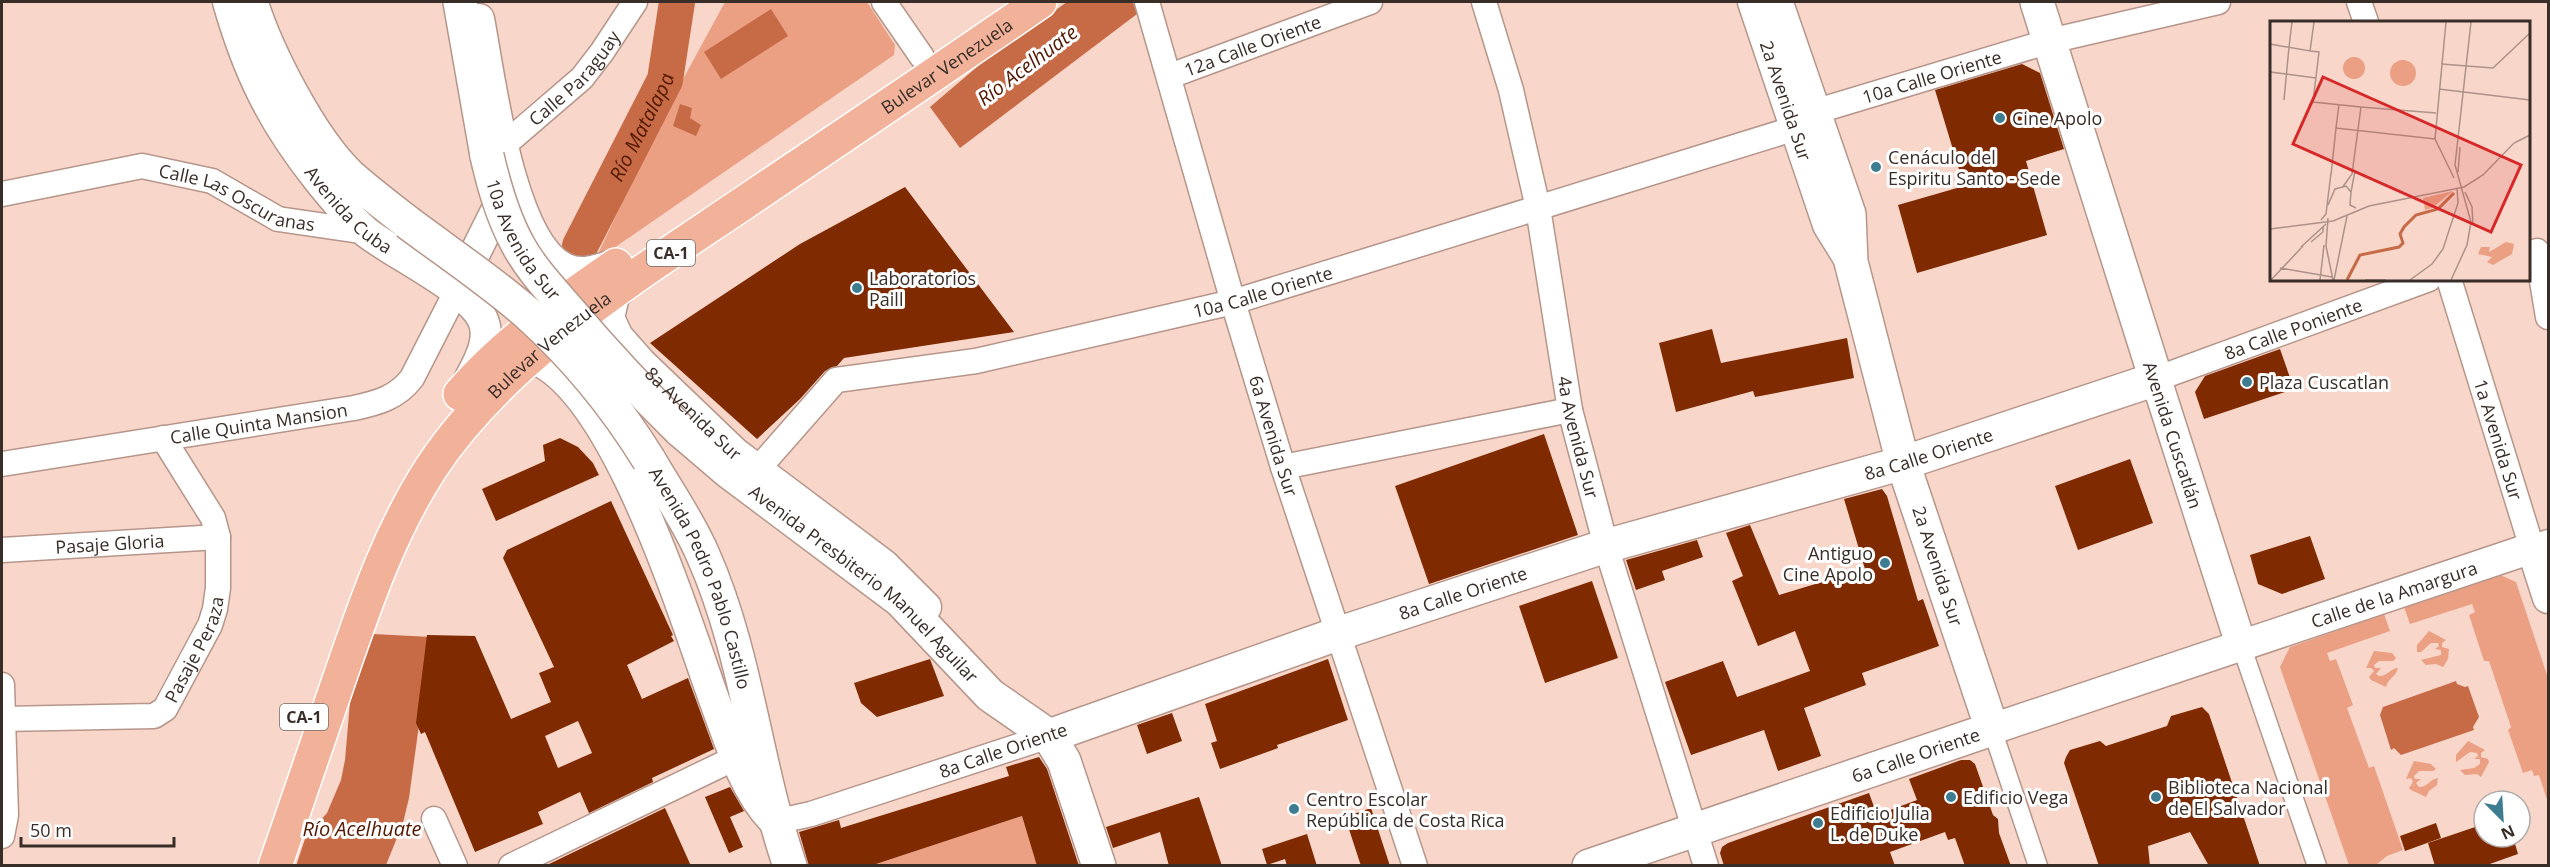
<svg xmlns="http://www.w3.org/2000/svg" width="2550" height="867" viewBox="0 0 2550 867" font-family="'Open Sans',sans-serif">
  <style>
    .green { fill: #eba084 }
    .water { fill: #c76b47 }
    .lines { fill: none; stroke-linecap: round; stroke-linejoin: round }
    .river { stroke: #c76b47; stroke-width: 36 }
    .building { fill: #7f2a00; fill-rule: evenodd }
    .pedestrian-casing { stroke: #b6968b; stroke-width: 21 }
    .minor-casing { stroke: #b6968b; stroke-width: 27 }
    .tertiary-casing { stroke: #b6968b; stroke-width: 33 }
    .secondary-casing { stroke: #b6968b; stroke-width: 36 }
    .trunk-casing { stroke: #fff; stroke-width: 36 }
    .pedestrian { stroke: #fff; stroke-width: 18 }
    .minor { stroke: #fff; stroke-width: 24 }
    .tertiary { stroke: #fff; stroke-width: 30 }
    .secondary { stroke: #fff; stroke-width: 33 }
    .trunk { stroke: #f2b29a; stroke-width: 33 }
    .secondary-bridge-casing { stroke: #b6968b; stroke-width: 36; stroke-linecap: butt }
    .secondary-bridge { stroke: #fff; stroke-width: 33 }
    .poi-dot { fill: #3d7c91; stroke: #fff; stroke-width: 2 }
    .labels { text-anchor: middle; dominant-baseline: central; stroke-width: 6; stroke-linejoin: round; paint-order: stroke }
    .shield { fill: #fff; stroke: #746c68; stroke-width: 1.5 }
    .shield-label { font-size: 16px; font-weight: bold; fill: #392d28 }
    .street-label { font-size: 18px; fill: #392d28; stroke: #fff }
    .poi-label { font-size: 18px; fill: #392d28; stroke: #fff; text-anchor: start }
    .water-label { font-size: 20px; font-style: italic; fill: #521800; stroke: #fff }
    .inset-river { fill: none; stroke: #c76b47; stroke-width: 3 }
    .inset-road { fill: none; stroke: #ac9289; stroke-width: 1.5 }
    .view { fill: #d62828; fill-opacity: 0.15; stroke: #d62828; stroke-width: 3 }
    .inset-edge { fill: none; stroke: #392d28; stroke-width: 3 }
  </style>
  <rect width="100%" height="100%" fill="#f8d6ca"/>
  <g class="green">
    <path d="M725,2H867L895,45L894,55L598,259L597,256L663,116Z"/>
    <path d="M2500,575L2516,582L2548,678V803L2539,775L2534,776L2532,770L2523,773L2508,730L2511,727L2489,661H2484L2469,615L2475,612L2472,604L2410,624L2404,607Z"/>
    <path d="M2384,614L2390,631L2327,653L2330,661L2336,659L2353,705L2347,708L2369,768L2374,766L2403,850L2387,856L2376,865H2349L2280,667L2290,647Z"/>
    <path d="M2429,631L2446,640L2442,643V647L2449,649L2448,659L2443,667L2436,664L2426,665L2421,660L2441,655V650L2435,649L2439,646L2438,643H2431L2421,652H2417V645Z"/>
    <path d="M2374,651L2392,653L2396,658L2393,661H2379L2374,665L2375,668H2381L2376,674L2379,676C2388,676 2391,668 2398,668C2396,677 2388,678 2386,687L2371,680L2369,677L2374,671L2371,668H2366Z"/>
    <path d="M2468,741L2485,750L2481,753V757L2488,759L2489,762L2481,777L2477,774L2465,775L2460,770L2474,768L2480,764V759H2474L2478,756L2477,753L2470,752L2456,762V755Z"/>
    <path d="M2414,761L2431,764L2436,769L2433,771H2419L2414,776L2415,779H2421L2416,783L2419,787C2428,787 2430,779 2438,778L2437,785L2429,791L2426,797L2411,790L2409,788L2413,782L2411,778L2406,779Z"/>
    <path d="M1022,816L1037,865L870,866Z"/>
  </g>
  <g class="water">
    <path d="M1067,2H1133L1137,14L960,148L930,107L984,61Z"/>
    <path d="M771,9L788,36L721,79L704,52Z"/>
    <path d="M680,104L692,108L690,118L701,125L696,136L673,126Z"/>
    <path d="M373,634L431,637L409,798L403,823L386,865L296,866L306,836L327,813L341,780L345,760L350,702Z"/>
    <path d="M2456,681L2457,684L2465,687L2468,686L2479,717L2473,727L2474,730L2401,755L2394,748L2391,750L2380,715L2383,707Z"/>
  </g>
  <g class="lines">
    <path class="river" id="s1" d="M580,246L665,80L677,2"/>
  </g>
  <g class="building">
    <path d="M2022,64L2040,73L2064,149L2026,161L2047,235L1917,273L1898,205L1964,186L1935,90Z"/>
    <path d="M905,187L1014,332L844,358L837,366L825,371L800,399L757,439L650,343L800,244Z"/>
    <path d="M1712,329L1721,363L1847,338L1854,378L1755,397L1753,391L1676,412L1659,343Z"/>
    <path d="M2280,349L2294,389L2204,419L2195,392L2205,376Z"/>
    <path d="M1544,434L1578,535L1429,584L1395,486Z"/>
    <path d="M560,438L578,447L593,463L599,475L496,521L482,489L545,461L543,445Z"/>
    <path d="M2130,459L2153,523L2078,550L2055,486Z"/>
    <path d="M1882,489L1887,496L1918,601L1923,599L1939,646L1862,673L1866,685L1804,708L1821,756L1778,771L1764,730L1691,755L1665,682L1723,661L1737,697L1810,671L1795,631L1758,646L1732,581L1743,576L1726,533L1750,525L1779,595L1865,569L1844,499Z"/>
    <path d="M611,501L673,635L671,636L674,641L627,665L642,699L688,678L714,749L652,778L653,782L589,813L580,792L538,812L543,824L475,852L425,732L421,734L416,723L427,635L475,636L511,719L551,702L539,673L554,667L503,558L507,550ZM578,721L592,753L558,768L545,736Z"/>
    <path d="M2310,536L2325,579L2282,594L2258,584L2250,555Z"/>
    <path d="M1697,540L1703,557L1662,571L1665,580L1636,590L1626,560Z"/>
    <path d="M1592,581L1618,658L1545,683L1519,606Z"/>
    <path d="M930,659L944,696L877,717L861,703L854,683Z"/>
    <path d="M1328,659L1348,720L1277,745L1278,748L1220,769L1211,743L1217,741L1205,704Z"/>
    <path d="M2202,707L2209,714L2260,866H2209L2190,832L2148,846L2150,866H2099L2064,763L2066,757L2070,750L2100,741L2106,746L2167,726L2171,716Z"/>
    <path d="M1172,713L1182,741L1147,754L1137,725Z"/>
    <path d="M1039,757L1047,769L1079,866H1037L1022,816L870,866H809L799,832L839,820L841,828L1009,776L1006,767Z"/>
    <path d="M1961,760H1970L1975,764L1993,815L1998,819L1999,833L2011,866H1965L1955,838L1948,840L1945,832L1890,852L1895,866H1724L1720,853L1722,847L1728,843L1869,793L1877,815L1917,800L1909,779Z"/>
    <path d="M730,787L744,811L730,817L743,847L729,853L705,797Z"/>
    <path d="M1199,797L1222,866H1169L1160,832L1113,848L1106,827Z"/>
    <path d="M665,808L691,866H545Z"/>
    <path d="M1371,808L1390,866H1361L1345,817Z"/>
    <path d="M2436,823L2441,838L2405,851L2400,836Z"/>
    <path d="M2484,824V837H2513L2518,854L2484,866H2435L2428,843Z"/>
    <path d="M1307,834L1317,866H1287L1285,859L1267,865L1262,849Z"/>
  </g>
  <g class="lines">
    <defs>
      <g id="pedestrian">
        <path d="M2241,645L2317,866"/>
        <path d="M1992,729L2038,866"/>
      </g>
      <g id="minor">
        <path d="M884,2L922,57"/>
        <path id="s2" d="M1147,2L1233,302L1283,467L1415,866"/>
        <path id="s3" d="M1484,2L1511,90L1538,208L1570,410L1606,546L1706,866"/>
        <path d="M2359,2L2366,22"/>
        <path id="s4" d="M1170,76L1370,2"/>
        <path id="s5" d="M1814,112L2050,41L2218,2"/>
        <path id="s6" d="M503,146L582,78L602,52L635,2"/>
        <path id="s7" d="M2,194L142,166L212,181L278,219L367,232"/>
        <path d="M2537,251L2548,317"/>
        <path id="s8" d="M2449,279L2532,548L2548,542"/>
        <path id="s9" d="M2156,379L2429,279"/>
        <path id="s10" d="M2,464L354,408C377,403 397,398 412,378L456,292"/>
        <path d="M1283,467L1570,410"/>
        <path id="s11" d="M757,470L836,380L976,361L1233,302L1796,128"/>
        <path id="s12" d="M2,550L218,537"/>
        <path d="M2,685L6,815L2,836"/>
        <path id="s13" d="M3,719L154,716L165,709L210,625L215,609L218,588V537L213,518L163,438"/>
        <path d="M434,819L455,866"/>
        <path d="M775,822L811,814L1049,736"/>
        <path d="M511,866L735,758"/>
      </g>
      <g id="tertiary">
        <path id="s14" d="M228,2C248,72 272,121 317,178C332,197 348,216 366,232C395,255 465,287 482,318C493,339 477,365 468,382"/>
        <path id="s15" d="M1753,2L1828,225L1851,262"/>
        <path d="M479,19C490,76 509,241 564,268C582,277 599,269 617,264"/>
        <path id="s16" d="M627,282L614,296L609,318L618,337L641,363L735,453L884,565L926,607"/>
        <path d="M458,287L508,187"/>
        <path d="M530,357C616,387 685,620 715,702C729,740 744,790 772,819"/>
        <path d="M2156,379L2241,645"/>
        <path id="s17" d="M1992,729L2532,548L2548,598"/>
      </g>
      <g id="secondary">
        <path d="M251,2C267,53 311,139 350,176C368,192 388,207 407,222"/>
        <path d="M460,2L487,156"/>
        <path id="s18" d="M680,430L728,471L900,600L990,695L1049,736L1064,761L1099,866"/>
        <path id="s19" d="M649,460C667,491 689,522 703,555C747,654 755,764 790,866"/>
        <path id="s20" d="M1049,736L1340,633L1606,546L1903,463L2156,379L2037,2"/>
        <path id="s21" d="M1589,866L1992,729L1903,463L1851,262L1849,214L1776,2"/>
      </g>
      <g id="trunk">
        <path d="M460,394C504,343 561,303 616,265"/>
        <path id="s22" d="M275,866C297,803 318,740 340,677C365,605 389,533 431,468C505,355 641,273 751,198C848,133 944,68 1040,2"/>
      </g>
    </defs>
    <use href="#pedestrian" class="pedestrian-casing"/>
    <use href="#minor" class="minor-casing"/>
    <use href="#tertiary" class="tertiary-casing"/>
    <use href="#secondary" class="secondary-casing"/>
    <use href="#trunk" class="trunk-casing"/>
    <use href="#pedestrian" class="pedestrian"/>
    <use href="#minor" class="minor"/>
    <use href="#tertiary" class="tertiary"/>
    <use href="#secondary" class="secondary"/>
    <use href="#trunk" class="trunk"/>
    <defs>
      <g id="secondary-bridge">
        <path id="s23" d="M487,156C494,186 502,215 517,243C530,268 551,290 570,312C605,353 641,392 680,430"/>
        <path d="M407,222C447,252 489,280 527,313C575,356 615,405 649,460"/>
      </g>
    </defs>
    <use href="#secondary-bridge" class="secondary-bridge-casing"/>
    <use href="#secondary-bridge" class="secondary-bridge"/>
  </g>
  <g class="poi-dot">
    <circle cx="2000" cy="118" r="6"/>
    <circle cx="1876" cy="167" r="6"/>
    <circle cx="857" cy="288" r="6"/>
    <circle cx="2247" cy="382" r="6"/>
    <circle cx="1885" cy="563" r="6"/>
    <circle cx="1951" cy="797" r="6"/>
    <circle cx="2156" cy="797" r="6"/>
    <circle cx="1294" cy="809" r="6"/>
    <circle cx="1818" cy="823" r="6"/>
  </g>
  <g class="labels">
    <g class="shield">
      <rect x="647" y="240" width="48" height="26" rx="4.5"/>
      <rect x="280" y="704" width="48" height="26" rx="4.5"/>
    </g>
    <g class="shield-label">
      <text x="671" y="253">CA-1</text>
      <text x="304" y="717">CA-1</text>
    </g>
    <g class="street-label">
      <text stroke="none"><textPath href="#s4" startOffset="88">12a Calle Oriente</textPath></text>
      <text stroke="none"><textPath href="#s22" startOffset="1086">Bulevar Venezuela</textPath></text>
      <text stroke="none"><textPath href="#s6" startOffset="99">Calle Paraguay</textPath></text>
      <text stroke="none"><textPath href="#s5" startOffset="123">10a Calle Oriente</textPath></text>
      <text stroke="none"><textPath href="#s15" startOffset="104">2a Avenida Sur</textPath></text>
      <text stroke="none"><textPath href="#s7" startOffset="244">Calle Las Oscuranas</textPath></text>
      <text stroke="none"><textPath href="#s14" startOffset="244">Avenida Cuba</textPath></text>
      <text stroke="none"><textPath href="#s23" startOffset="92">10a Avenida Sur</textPath></text>
      <text stroke="none"><textPath href="#s11" startOffset="556">10a Calle Oriente</textPath></text>
      <text stroke="none"><textPath href="#s9" startOffset="146">8a Calle Poniente</textPath></text>
      <text stroke="none"><textPath href="#s22" startOffset="600">Bulevar Venezuela</textPath></text>
      <text stroke="none"><textPath href="#s16" startOffset="170">8a Avenida Sur</textPath></text>
      <text stroke="none"><textPath href="#s10" startOffset="260">Calle Quinta Mansion</textPath></text>
      <text transform="translate(2173 435) rotate(72)">Avenida Cuscatlán</text>
      <text stroke="none"><textPath href="#s2" startOffset="452">6a Avenida Sur</textPath></text>
      <text stroke="none"><textPath href="#s3" startOffset="446">4a Avenida Sur</textPath></text>
      <text stroke="none"><textPath href="#s8" startOffset="168">1a Avenida Sur</textPath></text>
      <text stroke="none"><textPath href="#s20" startOffset="924">8a Calle Oriente</textPath></text>
      <text stroke="none"><textPath href="#s12" startOffset="108">Pasaje Gloria</textPath></text>
      <text transform="translate(1938 566) rotate(72)">2a Avenida Sur</text>
      <text stroke="none"><textPath href="#s19" startOffset="130">Avenida Pedro Pablo Castillo</textPath></text>
      <text stroke="none"><textPath href="#s18" startOffset="240">Avenida Presbiterio Manuel Aguilar</textPath></text>
      <text stroke="none"><textPath href="#s20" startOffset="438">8a Calle Oriente</textPath></text>
      <text stroke="none"><textPath href="#s17" startOffset="424">Calle de la Amargura</textPath></text>
      <text stroke="none"><textPath href="#s13" startOffset="231">Pasaje Peraza</textPath></text>
      <text transform="translate(1003 750) rotate(-19)">8a Calle Oriente</text>
      <text stroke="none"><textPath href="#s21" startOffset="345">6a Calle Oriente</textPath></text>
    </g>
    <g class="poi-label">
      <text x="2012" y="118">Cine Apolo</text>
      <text x="1888" y="157">Cenáculo del<tspan x="1888" dy="21">Espiritu Santo - Sede</tspan></text>
      <text x="869" y="278">Laboratorios<tspan x="869" dy="21">Paill</tspan></text>
      <text x="2259" y="382">Plaza Cuscatlan</text>
      <text x="1873" y="553" text-anchor="end">Antiguo<tspan x="1873" dy="21">Cine Apolo</tspan></text>
      <text x="2168" y="787">Biblioteca Nacional<tspan x="2168" dy="21">de El Salvador</tspan></text>
      <text x="1963" y="797">Edificio Vega</text>
      <text x="1306" y="799">Centro Escolar<tspan x="1306" dy="21">República de Costa Rica</tspan></text>
      <text x="1830" y="813">Edificio Julia<tspan x="1830" dy="21">L. de Duke</tspan></text>
    </g>
    <g class="water-label">
      <text transform="translate(1027 65) rotate(-37)">Río Acelhuate</text>
      <text stroke="none"><textPath href="#s1" startOffset="134">Río Matalapa</textPath></text>
      <text x="362" y="828">Río Acelhuate</text>
    </g>
  </g>
  <g transform="translate(2270 21)">
    <rect width="260" height="260" fill="#f8d6ca"/>
    <path d="M73 47a11 11 0 1 1 22 0a11 11 0 1 1-22 0ZM120 52a13 13 0 1 1 26 0a13 13 0 1 1-26 0ZM183,170L162,187L155,189L153,177ZM236,221L244,223L242,233L223,244L217,241L222,236L208,233L211,226H220L219,231Z" fill="#eba084"/>
    <path class="inset-river" d="M77,259L90,234L129,226L133,222L130,213L134,206L146,194L168,188L184,172"/>
    <path class="inset-road" d="M0,23L40,30L44,1M19,26L22,1M40,30L49,31L43,81L91,86M171,43L223,47L260,12M0,51L46,57M169,68L260,79M14,79L19,26M66,107L69,83M165,118L184,157M165,118L176,1M188,151L190,126M61,154L66,107L165,118M72,167L82,153L91,86L166,92M81,171L85,150M195,171L202,186L203,203M58,184L65,168L76,165L81,171L80,184L86,187M58,197L56,225L63,259M51,199L56,193L61,152M0,208L63,200L99,185L194,166L213,154L244,122L260,114M41,221L53,211V205M31,226L56,203M10,247L62,256M1,259L33,225M50,259L54,224M64,259L77,195M95,259H116M140,259L162,243L173,228L188,182L187,167M181,259L197,224L201,201L185,144L201,1"/>
    <path class="view" d="M53,56L251,144L221,211L23,123Z"/>
    <rect width="260" height="260" class="inset-edge"/>
  </g>
  <rect width="2550" height="867" fill="none" stroke="#392d28" stroke-width="6"/>
  <g transform="translate(2502 819) rotate(156)"><circle r="28" fill="#ffffff" stroke="#b0aba9" stroke-width="1.5"/>
  <path d="M0-4.5L10 22L0 15L-10 22Z" fill="#3d7c91"/>
  <text y="-9" font-size="16" font-weight="bold" text-anchor="middle" fill="#392d28">N</text>
  </g>
  <path d="M21 837v9h153v-9" fill="none" stroke="#392d28" stroke-width="3"/>
  <text x="30" y="837" font-size="18" fill="#392d28" stroke="#ffffff" stroke-width="4.5" paint-order="stroke">50 m</text>
</svg>
